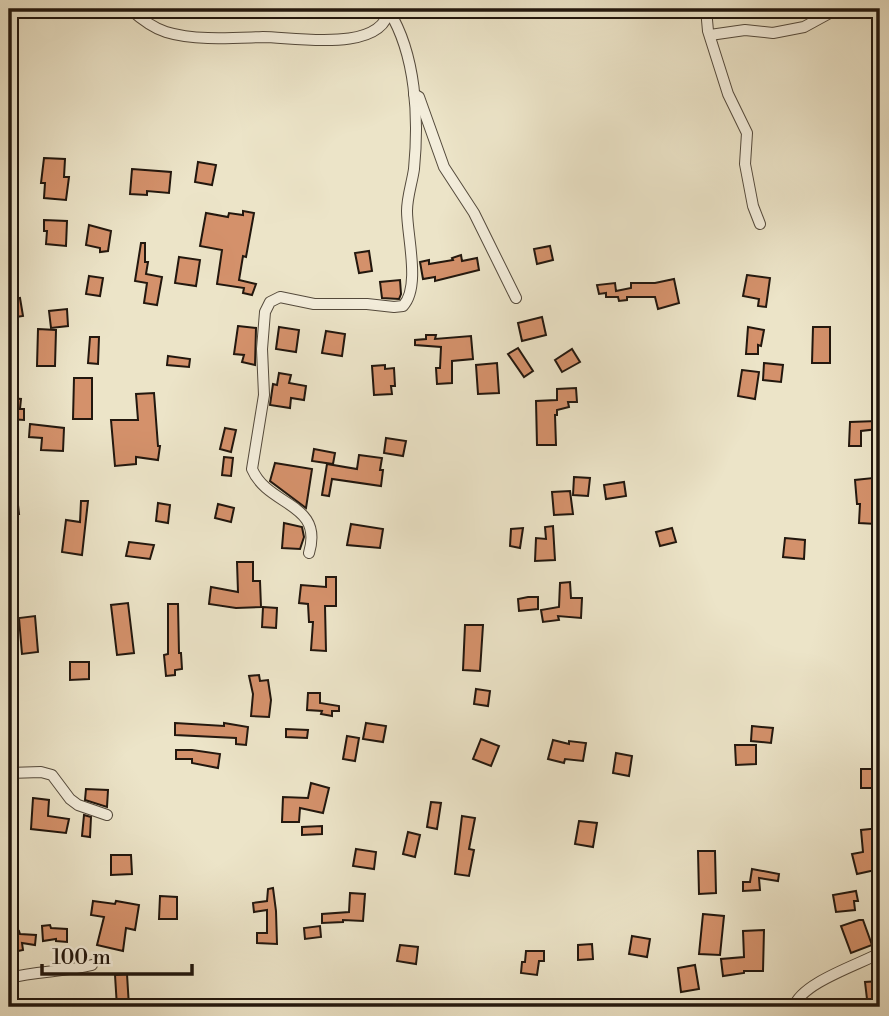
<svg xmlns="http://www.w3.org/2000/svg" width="889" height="1016" viewBox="0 0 889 1016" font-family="'Libre Bodoni',serif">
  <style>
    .building { fill: #d4916b; stroke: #22170e; stroke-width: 2 }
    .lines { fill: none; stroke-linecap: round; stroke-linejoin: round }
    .minor-casing { stroke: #544a3c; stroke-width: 12 }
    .minor { stroke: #f3eddb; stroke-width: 10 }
  </style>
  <rect width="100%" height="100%" fill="#ece4c8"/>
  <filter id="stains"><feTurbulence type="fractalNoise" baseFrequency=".00286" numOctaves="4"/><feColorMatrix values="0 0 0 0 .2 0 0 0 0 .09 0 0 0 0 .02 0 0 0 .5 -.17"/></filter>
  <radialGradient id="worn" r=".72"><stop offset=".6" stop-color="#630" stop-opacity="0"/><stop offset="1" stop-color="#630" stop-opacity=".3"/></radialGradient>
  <g class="building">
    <path d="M44,158L65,159L64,177H69L66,200L44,198L45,183H41Z"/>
    <path d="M198,162L216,165L212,185L195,182Z"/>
    <path d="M132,169L171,172L169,193L147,191V195L130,194Z"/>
    <path d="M243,211L254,213L246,257L243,256L239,280L256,284L252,295L243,293L244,288L217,284L222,250L200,246L206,213L228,217L229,213L243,215Z"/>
    <path d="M44,220L67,221L66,246L46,244L47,231H44Z"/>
    <path d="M89,225L111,231L108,251L100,252V248L86,245Z"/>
    <path d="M141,243H145V262H148L146,274L162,277L157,305L144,303L147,283L135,281Z"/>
    <path d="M550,246L553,260L537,264L534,249Z"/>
    <path d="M369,251L372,271L359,273L355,253Z"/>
    <path d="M461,255L462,261L477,258L479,270L435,281V277L423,279L420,262L429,260V264L453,260L452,258Z"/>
    <path d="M179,257L200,260L196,286L175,283Z"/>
    <path d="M747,275L770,278L766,307L758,306L759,299L743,296Z"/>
    <path d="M89,276L103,278L100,296L86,294Z"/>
    <path d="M674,279L679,303L658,309L655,297H627V300L619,301L618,297H606V293L599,294L597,285L615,283L616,291L631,288V283H655Z"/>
    <path d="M400,280L401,294L399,299L382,298L380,282Z"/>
    <path d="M20,298L23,316L9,318V300Z"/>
    <path d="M67,309L68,326L51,328L49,311Z"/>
    <path d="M542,317L546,335L522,341L518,323Z"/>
    <path d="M238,326L256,328L255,365L242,362L244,355L234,354Z"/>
    <path d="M279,327L299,330L296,352L276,349Z"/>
    <path d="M748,327L764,330L761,346L758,345V354H746Z"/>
    <path d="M813,327H830V363H812Z"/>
    <path d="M38,329L56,330L55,366H37Z"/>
    <path d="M326,331L345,334L342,356L322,353Z"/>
    <path d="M426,335H436L435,339L471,336L473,359L452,361V383L437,384L436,368H440L441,347L415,345V340L426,339Z"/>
    <path d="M90,337H99L98,364L88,363Z"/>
    <path d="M518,348L533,371L524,377L508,354Z"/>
    <path d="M572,349L580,362L562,372L555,360Z"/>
    <path d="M168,356L190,359L189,367L167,365Z"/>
    <path d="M497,363L499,393L478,394L476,365Z"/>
    <path d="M764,363L783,365L781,382L763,380Z"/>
    <path d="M385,365V369L394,368L395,386H391L392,394L374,395L372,366Z"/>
    <path d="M742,370L759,372L755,399L738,396Z"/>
    <path d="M279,373L291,375L289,383L306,386L304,400L291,398L290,408L270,405L273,384L277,385Z"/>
    <path d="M74,378H92V419H73Z"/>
    <path d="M576,388L577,402H568L569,407L557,410V415H555L556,445H537L536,401L557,400V389Z"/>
    <path d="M154,393L158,446H160L158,460L136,457V464L115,466L111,420H138L136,394Z"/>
    <path d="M9,398L21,399L20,409H24V420L9,419Z"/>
    <path d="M877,421L878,429L861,431V446H849L850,422Z"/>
    <path d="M30,424L64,428L63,451L41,450L42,438L29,437Z"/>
    <path d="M225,428L236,430L231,452L220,449Z"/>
    <path d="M386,438L406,441L403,456L384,453Z"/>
    <path d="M314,449L335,453L333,464L312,461Z"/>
    <path d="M359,455L382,458L380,470H383L381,486L332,479L329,496L322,495L327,464L357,469Z"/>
    <path d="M224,457L233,458L231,476L222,475Z"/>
    <path d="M275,463L312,469L306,508L270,481Z"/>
    <path d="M574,477L590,478L588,496L573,495Z"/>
    <path d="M873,478L875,506H877L876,524L859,523L860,504H857L855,480Z"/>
    <path d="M624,482L626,496L606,499L604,485Z"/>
    <path d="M570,491L573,514L554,515L552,492Z"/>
    <path d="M9,496H17L19,514H9Z"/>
    <path d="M81,501H88L82,555L62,552L66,520L80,522Z"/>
    <path d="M158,503L170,505L168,523L156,521Z"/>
    <path d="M218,504L234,508L231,522L215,518Z"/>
    <path d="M284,523L302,527L304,537L300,549L282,548Z"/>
    <path d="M351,524L383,529L380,548L347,545Z"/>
    <path d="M553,526L555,560L535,561L536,538L546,539L545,527Z"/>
    <path d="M523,528L520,548L510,546L511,529Z"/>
    <path d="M672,528L676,542L660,546L656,532Z"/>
    <path d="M785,538L805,540L804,559L783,557Z"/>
    <path d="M129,542L154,545L150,559L126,556Z"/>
    <path d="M237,562H253V581H260L261,607L236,608L209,604L211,587L238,592Z"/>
    <path d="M326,577H336V606H325L326,651L311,650L313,622H309L308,604L299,603L301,585L326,587Z"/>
    <path d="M570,582L571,598H582L581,618L558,616L559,620L543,622L541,610L559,607L560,583Z"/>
    <path d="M528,597H538V609L519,611L518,599Z"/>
    <path d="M128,603L134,653L117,655L111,605Z"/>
    <path d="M168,604H178L179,653H181L182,669L175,670V675L166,676L164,655L168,654Z"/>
    <path d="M263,607L277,608L276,628L262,627Z"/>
    <path d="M35,616L38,652L22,654L19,618Z"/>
    <path d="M465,625H483L480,671L463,670Z"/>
    <path d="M70,662H89V679L70,680Z"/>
    <path d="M259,675L260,681L268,680L271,700L269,717L251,716L253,694L249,676Z"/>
    <path d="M476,689L490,691L488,706L474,704Z"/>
    <path d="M308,693H320V703L339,706V711H332V716L321,714L322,711L307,710Z"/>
    <path d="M175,723L224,726V723L248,727L246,745L236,744V738L175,735Z"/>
    <path d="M366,723L386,726L383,742L363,739Z"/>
    <path d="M752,726L773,728L771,743L751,741Z"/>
    <path d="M286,729L308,730L307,738L286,737Z"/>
    <path d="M347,736L359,738L355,761L343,759Z"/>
    <path d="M481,739L499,746L491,766L473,759Z"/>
    <path d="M553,740L569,744V741L586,743L583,761L565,759L564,763L548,759Z"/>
    <path d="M735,745H756V764L736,765Z"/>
    <path d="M176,750H192L220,754L218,768L192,763V759H176Z"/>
    <path d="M616,753L632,756L629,776L613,773Z"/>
    <rect x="861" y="769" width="15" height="19"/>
    <path d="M311,783L329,788L323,813L300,808L299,822H282L283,797L308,798Z"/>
    <path d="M86,789L108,790L107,807L85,800Z"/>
    <path d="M33,798L49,800L48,816L69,819L66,833L31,829Z"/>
    <path d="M431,802L441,803L437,829L427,827Z"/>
    <path d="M84,815L91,817L90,837L82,836Z"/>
    <path d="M462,816L475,818L469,849L474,850L469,876L455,874Z"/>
    <path d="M579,821L597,823L593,847L575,844Z"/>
    <path d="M322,826V834L302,835V827Z"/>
    <path d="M880,828V869L857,874L852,854L863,852L861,830Z"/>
    <path d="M408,832L420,835L415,857L403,854Z"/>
    <path d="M356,849L376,852L374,869L353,866Z"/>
    <path d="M698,851H715L716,893L699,894Z"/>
    <path d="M111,855H131L132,874L111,875Z"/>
    <path d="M752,869L779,874L778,881L759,878L760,890L743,891V882H750Z"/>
    <path d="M273,888L276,911L277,944L257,943V933H267V910L254,912L253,903L267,901L268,889Z"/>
    <path d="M856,891L858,901H854L855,910L836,912L833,895Z"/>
    <path d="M350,893L365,894L363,921L343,920V922L322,923V914L349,912Z"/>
    <path d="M160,896L177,897V919H159Z"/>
    <path d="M93,901L115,904L116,901L139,905L135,930L126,928L123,951L97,945L104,917L91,915Z"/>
    <path d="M703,914L724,916L720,955L699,954Z"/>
    <path d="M859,920H863L872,945L851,953L841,926Z"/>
    <path d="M50,925L51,928L67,929V942L56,941V939L43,941L42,926Z"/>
    <path d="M320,926L321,937L305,939L304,928Z"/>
    <path d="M764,930L763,971H744V973L723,976L721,959L744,957L743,931Z"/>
    <path d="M19,931L20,934L36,935L35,945L22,943L23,950L13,952L9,934Z"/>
    <path d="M632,936L650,939L647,957L629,954Z"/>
    <path d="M592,944L593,959L578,960V945Z"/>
    <path d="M400,945L418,947L416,964L397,961Z"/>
    <path d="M526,951H544V961H539L537,975L521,973L522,962H525Z"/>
    <path d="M695,965L699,989L681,992L678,968Z"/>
    <path d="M127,974L129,1007H117L115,975Z"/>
    <path d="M880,981V1007H859V999H867L865,982Z"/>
  </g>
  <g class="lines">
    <defs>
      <g id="minor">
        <path d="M130,9C140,18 153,28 166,32C195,41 233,38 263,37C293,37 383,54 389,9"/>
        <path d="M706,9L708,31L728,94L747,133L745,164L753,206L760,224"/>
        <path d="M710,35L745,30L773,33L804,27L837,9"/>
        <path d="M414,94L419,97L444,167L474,213L516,298"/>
        <path d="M309,553C324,502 268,507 252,469L264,395L262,349L265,312L270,302L280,297L314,304H367L394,307L403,306C421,287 407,236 407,211C407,197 412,183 414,169C419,117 416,55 389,11"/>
        <path d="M9,773L41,772L52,775L70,799L78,805L107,815"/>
        <path d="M9,978C36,971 64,972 92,965"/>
        <path d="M794,1007C801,983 858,965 880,953"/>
      </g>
    </defs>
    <use href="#minor" class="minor-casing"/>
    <use href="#minor" class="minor"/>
  </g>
  <rect width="889" height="1016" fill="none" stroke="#ece4c8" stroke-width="35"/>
  <rect x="10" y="10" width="868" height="995" fill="none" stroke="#22170e" stroke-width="3.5"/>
  <rect x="18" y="18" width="854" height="981" fill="none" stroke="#22170e" stroke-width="2"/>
  <path d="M42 964v10h150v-10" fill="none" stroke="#22170e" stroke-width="3.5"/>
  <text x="52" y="964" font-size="21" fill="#22170e" stroke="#f3eddb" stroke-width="5" paint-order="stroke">100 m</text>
  <rect width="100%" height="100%" filter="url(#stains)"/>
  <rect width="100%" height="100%" fill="url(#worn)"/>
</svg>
